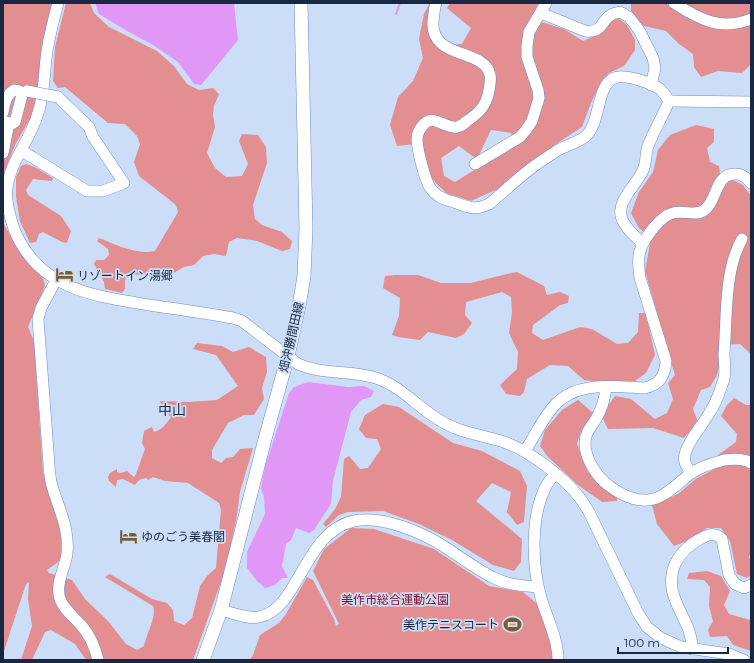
<svg xmlns="http://www.w3.org/2000/svg" width="754" height="663" viewBox="0 0 754 663" font-family="Montserrat,'Noto Sans JP',sans-serif">
  <style>
    .green { fill: #e38e90; fill-rule: evenodd }
    .water { fill: #e197f6 }
    .lines { fill: none; stroke-linecap: round; stroke-linejoin: round }
    .stream { stroke: #e197f6; stroke-width: 2 }
    .minor-casing { stroke: #688fcb; stroke-width: 12 }
    .major-casing { stroke: #688fcb; stroke-width: 14 }
    .minor { stroke: #fff; stroke-width: 11 }
    .major { stroke: #fff; stroke-width: 13 }
    .minor-bridge-casing { stroke: #688fcb; stroke-width: 12; stroke-linecap: butt }
    .minor-bridge { stroke: #fff; stroke-width: 11 }
    .labels { text-anchor: middle; dominant-baseline: central; stroke-width: 3.5; stroke-linejoin: round; paint-order: stroke }
    .poi-label { font-size: 12px; fill: #182841; stroke: #ccddf7; text-anchor: start }
    .street-label { font-size: 12px; fill: #182841; stroke: #ccddf7 }
    .park-label { font-size: 12px; fill: #841327; stroke: #ccddf7 }
    .quarter-label { font-size: 14px; fill: #182841; stroke: #ccddf7 }
  </style>
  <rect width="100%" height="100%" fill="#ccddf7"/>
  <g class="green">
    <path d="M3,3H52L44,39L39,86L32,115L15,145L4,173L3,181Z"/>
    <path d="M66,3H90L94,13L109,27L157,51L174,66L187,84L199,90L213,88L219,94L214,106L213,115L215,127L207,153L215,168L226,177L242,176L248,164L239,141L242,134L258,135L266,147L267,163L253,205L255,219L262,225L282,232L292,241L290,249L282,251L257,241L237,238L229,242L226,256L214,254L203,256L194,265L184,267L170,275L156,277L131,274L125,280V289L122,293L105,289L104,282L94,264L96,260H104L109,255L108,249L97,241L99,238C117,245 136,255 155,251L178,212L176,205L139,176L134,162L140,144L137,136L125,124L108,123L65,87L58,88L53,81L55,47Z"/>
    <path d="M450,3H539L536,8L538,21L564,29L583,41L601,33L607,24L617,17L627,25L635,40V50L624,66L609,73L599,86L591,103L582,127L559,142L530,163L500,188L471,201L446,193L430,177L414,144L397,146L390,125L398,97L413,81L423,58L419,39L424,14L429,4L432,11L430,31L449,45L462,44L471,28L447,8ZM491,130L511,133L515,145L455,182L444,176L441,158L459,146L475,158L479,155Z"/>
    <path d="M631,3H751V64L742,73L718,71L701,77L694,67L693,54L679,44L666,31L644,26L631,12Z"/>
    <path d="M696,125L714,129V142L707,148L710,162L719,166L720,173L725,182L733,180L743,185L751,196V354L740,344L724,345L717,375L710,387L701,390L693,409L698,422L684,438L653,428L608,429L602,417C584,420 582,429 577,444L588,472L609,492L617,496V501L602,502L578,485L548,457L540,446L545,430L562,410L578,400L592,412L610,403L615,396L631,399L655,419L667,413L673,399L668,383L675,375L667,349L645,271L651,238L639,228L631,213L639,192L653,172L658,150L670,135Z"/>
    <path d="M26,164L35,167L53,178L52,181L33,179L26,190L28,195L61,216L71,231L67,243L62,242L43,232L39,234L36,242L30,243L20,221L16,197V177L21,166Z"/>
    <path d="M3,222L17,248L43,278L45,286L28,327L34,341L43,472L61,533V560L47,570L49,573L72,580L85,599L108,621L126,644L137,650L144,646C146,634 157,617 153,606L105,577L110,574L152,599L167,603L173,610L174,621L184,625L192,618L200,586L207,576L216,568L221,510L219,503L188,483L165,481L153,477L148,480L146,478L139,480L135,485L123,479L117,480L116,487L109,481L108,477L110,473L117,469V472L121,473L127,471L134,477L136,474L145,449L142,443L144,431L152,427L154,432C162,430 166,424 171,417L163,409L160,401L189,402L217,400L238,386L216,355L193,349L197,343L222,346L233,352L249,347L266,357L267,372L262,388L264,399L254,415H244L228,423L212,450V458L221,463L226,458L233,457L240,449L253,448L240,492L236,521L226,568L193,660H86L75,644L51,630L45,632L32,660H21L32,626L28,599L29,582L26,584L3,654Z"/>
    <path d="M517,272L544,286L547,295L560,292L569,296L568,303L560,305L533,325L532,333L543,340L580,327L592,329L617,344L628,343L638,332L639,313H646L655,355L646,373L635,381L600,382L584,380L568,366L550,365L527,379L524,392L520,396L506,394L500,385L517,369L518,352L509,333L512,312L511,297L502,292L466,302L465,315L472,323L464,334L456,338L428,332L420,340L398,337L392,335L399,316L400,298L383,288L385,276L395,275H418L441,283H471L507,274Z"/>
    <path d="M734,398L746,405H751V552L749,557L751,561V575L747,578L737,574L730,541L721,528H707L687,541L674,546L657,524L652,505L678,494L697,478L713,470L718,455L736,442L737,434L721,416L727,405Z"/>
    <path d="M383,404L399,407L453,443L482,451L520,471L527,486L524,522L517,525L507,512L511,492L492,483L476,501L522,539L521,562L514,571L493,565L452,540L419,524L383,511L348,512L339,515L326,527L323,524L335,509L341,497L344,459L349,456L360,469L368,468L381,449L377,439L366,438L359,429L365,415Z"/>
    <path d="M351,528L374,529L434,549L489,586L523,592L540,606L552,651V660H250L253,655L260,635L279,623L286,614L307,577L313,580L334,619L336,626L339,624L313,571L324,549Z"/>
    <path d="M707,571L721,576L730,591L724,605L729,614L750,620L751,619V651L733,645L727,636L710,637L708,630L713,621L709,606L710,587L704,580L687,579L689,573Z"/>
  </g>
  <g class="water">
    <path d="M95,3H234L238,40L201,85L194,84L178,62L153,45L127,31L99,14Z"/>
    <path d="M308,382L348,387L364,386L374,391L371,397L361,400L351,412L333,481L331,504L314,530L309,533L296,528L291,540L286,544L282,566L288,578H282L275,585L265,588L257,581L247,568V552L265,514L264,497L261,488L265,467L289,393L294,387Z"/>
  </g>
  <g class="lines">
    <path class="stream" d="M396,14L400,3"/>
    <defs>
      <g id="minor">
        <path d="M58,3C53,22 48,40 46,59C44,77 44,96 38,113C31,139 10,161 7,188C5,201 10,217 14,229C38,289 93,296 149,305C177,309 205,313 233,318L242,321L298,364C323,375 351,370 376,378C401,386 418,408 441,421C460,433 483,435 504,442C528,450 564,477 579,497C583,502 586,507 589,512L638,613L647,627L661,638L681,647L729,654L744,660"/>
        <path d="M436,3C434,9 434,15 433,21C430,60 485,48 490,75C491,78 490,82 490,84C488,103 482,111 467,121C464,124 461,126 457,127C447,129 434,115 425,123C421,127 417,133 417,139C417,148 425,182 431,189C436,196 445,200 454,202C468,207 474,211 489,204C506,190 522,174 540,162C546,158 552,154 558,150C567,145 580,142 587,135C601,120 596,87 614,78C624,73 651,83 660,89C664,93 667,97 669,101"/>
        <path d="M674,3C700,20 721,31 751,19"/>
        <path d="M541,13L585,31C604,33 600,21 611,15C613,13 617,13 620,12L629,17L639,30L653,58L655,68L651,85"/>
        <path d="M669,101L751,102"/>
        <path d="M3,112C5,103 5,96 14,90L19,91L22,95L15,122L12,124L3,121"/>
        <path d="M22,151L87,191H103L124,183L93,137L89,127L58,97"/>
        <path d="M3,153L9,123"/>
        <path d="M475,164L520,137L526,130L532,121L539,98L538,90L527,57V46L529,32L546,3"/>
        <path d="M643,243C636,238 631,233 626,226C610,206 634,189 642,172C647,164 645,154 648,146C654,130 663,116 669,101"/>
        <path d="M56,280L41,308L38,319L49,464C49,470 50,476 51,482C57,506 70,527 67,554C65,568 55,584 60,599C64,610 73,616 81,625C90,635 95,647 98,660"/>
        <path d="M606,387C605,398 602,409 596,419C591,427 585,433 585,443C585,458 596,476 608,485C622,496 643,506 661,496C672,490 681,481 690,474C700,467 713,463 724,460C732,459 744,458 751,463"/>
        <path d="M525,451C534,437 542,420 553,407C575,380 615,387 645,388C660,384 665,376 666,361L640,278C639,269 637,260 640,251C644,238 660,216 673,213C683,210 695,216 703,211C718,202 714,173 736,174C742,174 747,178 751,183"/>
        <path d="M691,473C687,467 683,462 685,454C689,439 703,425 710,412C717,402 720,390 724,379C726,371 724,362 724,354C727,319 724,270 742,239"/>
        <path d="M555,474C552,478 548,482 546,486C530,517 532,566 541,598C547,618 558,639 558,660"/>
        <path d="M221,610C232,613 247,619 259,617C299,610 304,531 354,521C383,515 424,533 448,549C463,559 478,570 494,578C508,585 524,586 538,587"/>
        <path d="M692,649C693,618 661,599 675,564C681,552 688,545 700,539C709,534 715,532 722,539L729,575L735,584L744,588L751,585"/>
      </g>
      <path id="major" d="M203,660L221,610L265,439L288,356L299,306L304,276L306,228L301,3"/>
    </defs>
    <use href="#minor" class="minor-casing"/>
    <use href="#major" class="major-casing"/>
    <use href="#minor" class="minor"/>
    <use href="#major" class="major"/>
    <defs>
      <path id="minor-bridge" d="M27,91L58,97"/>
    </defs>
    <use href="#minor-bridge" class="minor-bridge-casing"/>
    <use href="#minor-bridge" class="minor-bridge"/>
  </g>
  <defs>
    <symbol id="hotel-bare" viewBox="-9 -9 18 18"><path d="M-6-4.5h1.5V1H6V5H4.5V3h-9V5H-6ZM-4 0a1.8 1.8 0 1 1 3.6 0ZM.5 0V-2.5h3Q6-2.5 6 0Z" fill="#795d30" stroke="#ccddf7" stroke-width="2.5" paint-order="stroke"/></symbol>
    <symbol id="stadium-bare" viewBox="-9 -9 18 18"><path d="M0-5a6.5 5 0 1 0 0 10a6.5 5 0 1 0 0-10ZM-3.5-1.8h7v3.6h-7Z" fill="#795d30" stroke="#ccddf7" stroke-width="2.5" paint-order="stroke"/></symbol>
  </defs>
  <g fill-rule="evenodd">
    <use href="#hotel-bare" x="52" y="262" width="25" height="25"/>
    <use href="#hotel-bare" x="116" y="524" width="25" height="25"/>
    <use href="#stadium-bare" x="500" y="612" width="25" height="25"/>
  </g>
  <g class="labels">
    <g class="poi-label">
      <text x="77" y="275">リゾートイン湯郷</text>
      <text x="141" y="536">ゆのごう美春閣</text>
      <text x="499" y="624" text-anchor="end">美作テニスコート</text>
    </g>
    <g class="street-label">
      <text transform="translate(291 337) rotate(-77)">畑沖勝間田線</text>
    </g>
    <g class="park-label">
      <text x="395" y="599">美作市総合運動公園</text>
    </g>
    <g class="quarter-label">
      <text x="172" y="410">中山</text>
    </g>
  </g>
  <rect width="754" height="663" fill="none" stroke="#182841" stroke-width="8"/>
  <path d="M618 647v6h110v-6" fill="none" stroke="#182841" stroke-width="2"/>
  <text x="624" y="647" font-size="12" fill="#182841" stroke="#ccddf7" stroke-width="3" paint-order="stroke">100 m</text>
</svg>
